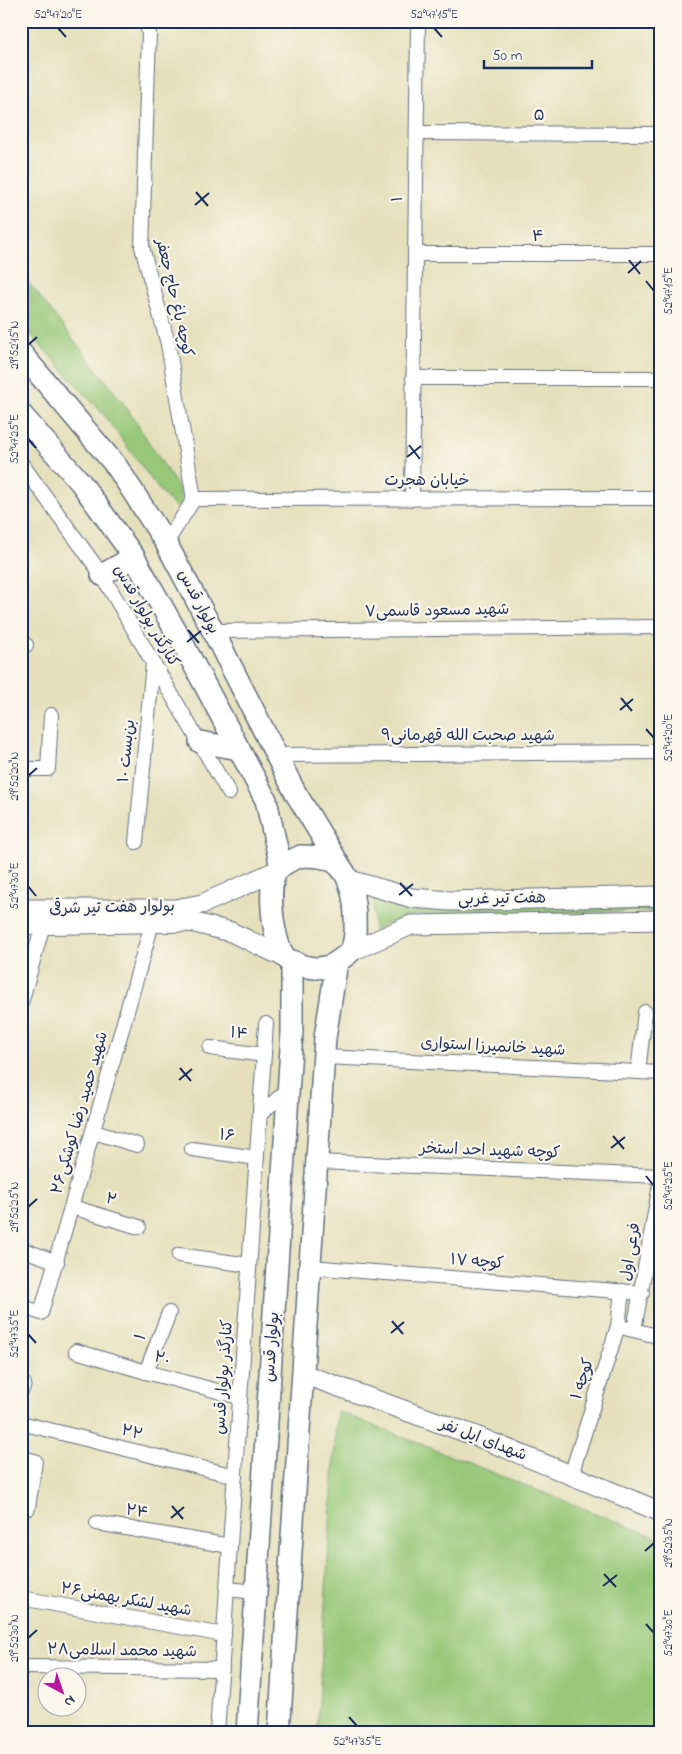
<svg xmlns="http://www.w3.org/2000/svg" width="682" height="1754" viewBox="0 0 682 1754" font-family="'Indie Flower','Playpen Sans Arabic',sans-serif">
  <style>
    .green { fill: #97c878; stroke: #597c6b }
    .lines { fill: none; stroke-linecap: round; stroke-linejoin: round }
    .minor-casing { stroke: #626d7f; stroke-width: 16 }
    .secondary-casing { stroke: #626d7f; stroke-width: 21 }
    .primary-casing { stroke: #626d7f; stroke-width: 24 }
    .minor { stroke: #fff; stroke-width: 14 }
    .secondary { stroke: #fff; stroke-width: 19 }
    .primary { stroke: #fff; stroke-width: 21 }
    .ticks { fill: none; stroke: #1b2f5e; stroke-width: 2 }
    .labels { text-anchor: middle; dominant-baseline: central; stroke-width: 4.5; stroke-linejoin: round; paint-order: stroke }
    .street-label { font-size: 16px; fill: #1b2f5e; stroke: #fbf7ec }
    .neatline { fill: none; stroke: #1b2f5e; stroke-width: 2 }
    .ticks-label { font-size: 12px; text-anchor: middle; fill: #1b2f5e }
  </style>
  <rect width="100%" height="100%" fill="#fbf7ec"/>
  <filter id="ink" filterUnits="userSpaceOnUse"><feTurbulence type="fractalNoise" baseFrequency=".02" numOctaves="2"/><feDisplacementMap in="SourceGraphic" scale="10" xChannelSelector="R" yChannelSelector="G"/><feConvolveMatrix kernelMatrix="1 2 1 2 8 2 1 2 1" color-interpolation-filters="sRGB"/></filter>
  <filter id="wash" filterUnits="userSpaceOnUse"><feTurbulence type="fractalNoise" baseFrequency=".0096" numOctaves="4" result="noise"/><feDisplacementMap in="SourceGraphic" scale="20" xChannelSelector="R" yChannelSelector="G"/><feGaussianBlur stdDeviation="1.12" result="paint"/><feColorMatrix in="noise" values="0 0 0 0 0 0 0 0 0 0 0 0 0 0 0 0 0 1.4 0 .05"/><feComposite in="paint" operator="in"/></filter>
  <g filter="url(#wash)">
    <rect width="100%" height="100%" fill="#e5e0bb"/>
    <g class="green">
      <path d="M21,273L124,404L178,487L184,507L174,506L160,491L103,414L21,324Z"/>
      <path d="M373,893L386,904L423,909L527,905L661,903V911L412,915L385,924L374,931Z"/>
      <path d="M337,1411L661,1539V1733H317Z"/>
    </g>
  </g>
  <g filter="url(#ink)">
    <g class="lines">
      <defs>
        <g id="minor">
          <path d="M146,21L149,33L142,247L168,344L194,499L166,543"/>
          <path d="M417,133L661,134"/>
          <path d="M415,254H661"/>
          <path d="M413,378H661"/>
          <path d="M21,463L102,575L229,793"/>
          <path d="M194,499L661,498"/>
          <path d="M412,499L418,21"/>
          <path d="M213,631L661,627"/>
          <path d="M21,645H26"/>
          <path d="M276,755L661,752"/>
          <path d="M21,769H48L51,715"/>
          <path d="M136,842L153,663"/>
          <path d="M21,1003L43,925"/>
          <path d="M210,1048L264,1055"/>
          <path d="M324,1057L661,1073"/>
          <path d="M638,1072L645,1012"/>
          <path d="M259,1115L289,1089"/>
          <path d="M94,1132L137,1145"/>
          <path d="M192,1149L257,1158"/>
          <path d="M317,1162L661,1176"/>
          <path d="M72,1207L139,1227"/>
          <path d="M21,1249L57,1262"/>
          <path d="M179,1255L249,1265"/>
          <path d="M310,1267L642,1293"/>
          <path d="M21,1306L41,1313L149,934L151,923"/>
          <path d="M625,1328L661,1337"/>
          <path d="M634,1330L661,1179"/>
          <path d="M76,1351L146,1372L240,1397"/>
          <path d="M146,1372L169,1313"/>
          <path d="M21,1391L24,1384"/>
          <path d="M21,1423L235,1476"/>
          <path d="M21,1458L35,1461L28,1508"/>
          <path d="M571,1475L618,1326L622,1291"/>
          <path d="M97,1523L230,1546"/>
          <path d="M227,1589L256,1592"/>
          <path d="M21,1598L224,1635"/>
          <path d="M21,1667L222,1669"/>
          <path d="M217,1733L266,1024"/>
        </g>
        <g id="secondary">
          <path d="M347,879L412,898L450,901L661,896"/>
          <path d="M21,909H175L202,904L276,871"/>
          <path d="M21,925L191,922L231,932L286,958"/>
          <path d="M350,952L411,925L661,920"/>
          <path d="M303,1374L476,1436L661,1512"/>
        </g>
        <g id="primary">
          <path d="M21,353L117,467L166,543L213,631L295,792L343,871"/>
          <path d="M21,414L81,483L134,557L183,644L266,800L281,867"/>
          <path d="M102,575L134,557"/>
          <path d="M200,742L239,749"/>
          <path d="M301,856C310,856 319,856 328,859C349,866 354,895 355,914C355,926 357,941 350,952C348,954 344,957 341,959C327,971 308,970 292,961C290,961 287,959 285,957C273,942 267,890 276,872C280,864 293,860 301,856Z"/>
          <path d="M247,1733L292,1032V961"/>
          <path d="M279,1733L325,1038L337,962"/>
        </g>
      </defs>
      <use href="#minor" class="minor-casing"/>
      <use href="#secondary" class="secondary-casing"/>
      <use href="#primary" class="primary-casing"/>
      <use href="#minor" class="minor"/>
      <use href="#secondary" class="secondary"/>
      <use href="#primary" class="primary"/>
    </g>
  </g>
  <path class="ticks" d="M58,28L66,37M434,28L442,37M196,192L208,206M195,205L209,193M629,260L640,274M628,273L641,261M646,281L654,291M28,345L37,337M28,439L36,448M409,445L420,459M407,457L421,446M188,630L199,643M187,642L201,631M621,698L632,711M620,710L633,699M646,729L654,738M28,776L37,768M400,883L412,896M28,886L36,896M399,895L413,884M180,1068L191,1081M179,1080L192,1069M613,1136L624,1149M611,1148L625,1137M646,1176L654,1186M28,1207L37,1199M392,1321L403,1334M391,1333L404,1322M28,1334L36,1343M172,1506L183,1519M171,1518L184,1507M645,1551L654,1543M604,1574L616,1587M603,1586L617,1575M646,1624L654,1633M28,1638L37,1630M349,1717L357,1726"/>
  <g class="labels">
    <g class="street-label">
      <text x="539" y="116">۵</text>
      <text transform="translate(398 199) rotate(-89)">۱</text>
      <text x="538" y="237">۴</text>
      <text transform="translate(174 298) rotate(77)">کوچه باغ حاج جعفر</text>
      <text x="427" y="481">خیابان هجرت</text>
      <text transform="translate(198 602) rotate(62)">بولوار قدس</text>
      <text transform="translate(437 611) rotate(-1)">شهید مسعود قاسمی۷</text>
      <text transform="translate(146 616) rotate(60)">کنارگذر بولوار قدس</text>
      <text x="468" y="736">شهید صحبت الله قهرمانی۹</text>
      <text transform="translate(127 751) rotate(-84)">بن‌بست ۱۰</text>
      <text transform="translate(502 899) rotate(-1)">هفت تیر غربی</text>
      <text transform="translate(112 908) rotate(-1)">بولوار هفت تیر شرقی</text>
      <text transform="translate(239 1034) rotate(8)">۱۴</text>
      <text transform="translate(493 1047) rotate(3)">شهید خانمیرزا استواری</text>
      <text transform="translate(80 1113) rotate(-74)">شهید حمید رضا کوشکی۲۶</text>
      <text transform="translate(227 1136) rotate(8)">۱۶</text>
      <text transform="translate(490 1151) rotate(2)">کوچه شهید احد استخر</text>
      <text transform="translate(111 1200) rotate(16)">۲</text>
      <text transform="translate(631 1252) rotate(-81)">فرعی اول</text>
      <text transform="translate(477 1262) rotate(4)">کوچه ۱۷</text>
      <text transform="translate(141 1337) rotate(-69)">۱</text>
      <text transform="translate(272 1347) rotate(-86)">بولوار قدس</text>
      <text transform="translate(162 1359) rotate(15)">۲۰</text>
      <text transform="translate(224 1377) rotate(-86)">کنارگذر بولوار قدس</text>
      <text transform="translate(583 1379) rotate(-72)">کوچه ۱</text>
      <text transform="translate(132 1433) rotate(14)">۲۲</text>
      <text transform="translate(483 1440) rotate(21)">شهدای ایل نفر</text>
      <text transform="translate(137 1512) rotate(10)">۲۴</text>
      <text transform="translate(126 1600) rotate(10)">شهید لشکر بهمنی۲۶</text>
      <text transform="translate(122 1651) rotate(1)">شهید محمد اسلامی۲۸</text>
    </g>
  </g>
  <rect width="682" height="1754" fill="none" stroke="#fbf7ec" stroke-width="55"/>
  <g transform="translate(62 1692) rotate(140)"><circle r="24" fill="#fbf7ec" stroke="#a1a7b3"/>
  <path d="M0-4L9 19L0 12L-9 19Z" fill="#b5179e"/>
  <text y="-8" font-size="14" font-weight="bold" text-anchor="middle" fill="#1b2f5e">N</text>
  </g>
  <path d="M484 60v8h108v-8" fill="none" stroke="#1b2f5e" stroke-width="2.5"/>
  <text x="492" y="60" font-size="15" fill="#1b2f5e" stroke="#fbf7ec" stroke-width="4" paint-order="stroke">50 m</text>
  <rect x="28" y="28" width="626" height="1698" class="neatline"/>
  <g class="ticks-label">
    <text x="58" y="18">52°47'20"E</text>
    <text x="434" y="18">52°47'15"E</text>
    <text transform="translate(668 291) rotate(-90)" y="4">52°47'15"E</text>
    <text transform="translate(14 345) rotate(-90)" y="4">29°52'15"N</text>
    <text transform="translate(14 439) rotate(-90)" y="4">52°47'25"E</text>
    <text transform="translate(668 738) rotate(-90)" y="4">52°47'20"E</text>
    <text transform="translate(14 776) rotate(-90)" y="4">29°52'20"N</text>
    <text transform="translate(14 886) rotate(-90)" y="4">52°47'30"E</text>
    <text transform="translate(668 1186) rotate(-90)" y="4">52°47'25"E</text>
    <text transform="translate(14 1207) rotate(-90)" y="4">29°52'25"N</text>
    <text transform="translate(14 1334) rotate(-90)" y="4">52°47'35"E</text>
    <text transform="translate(668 1543) rotate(-90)" y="4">29°52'35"N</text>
    <text transform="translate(668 1633) rotate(-90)" y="4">52°47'30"E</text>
    <text transform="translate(14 1638) rotate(-90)" y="4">29°52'30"N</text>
    <text x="357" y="1745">52°47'35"E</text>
  </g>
</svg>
